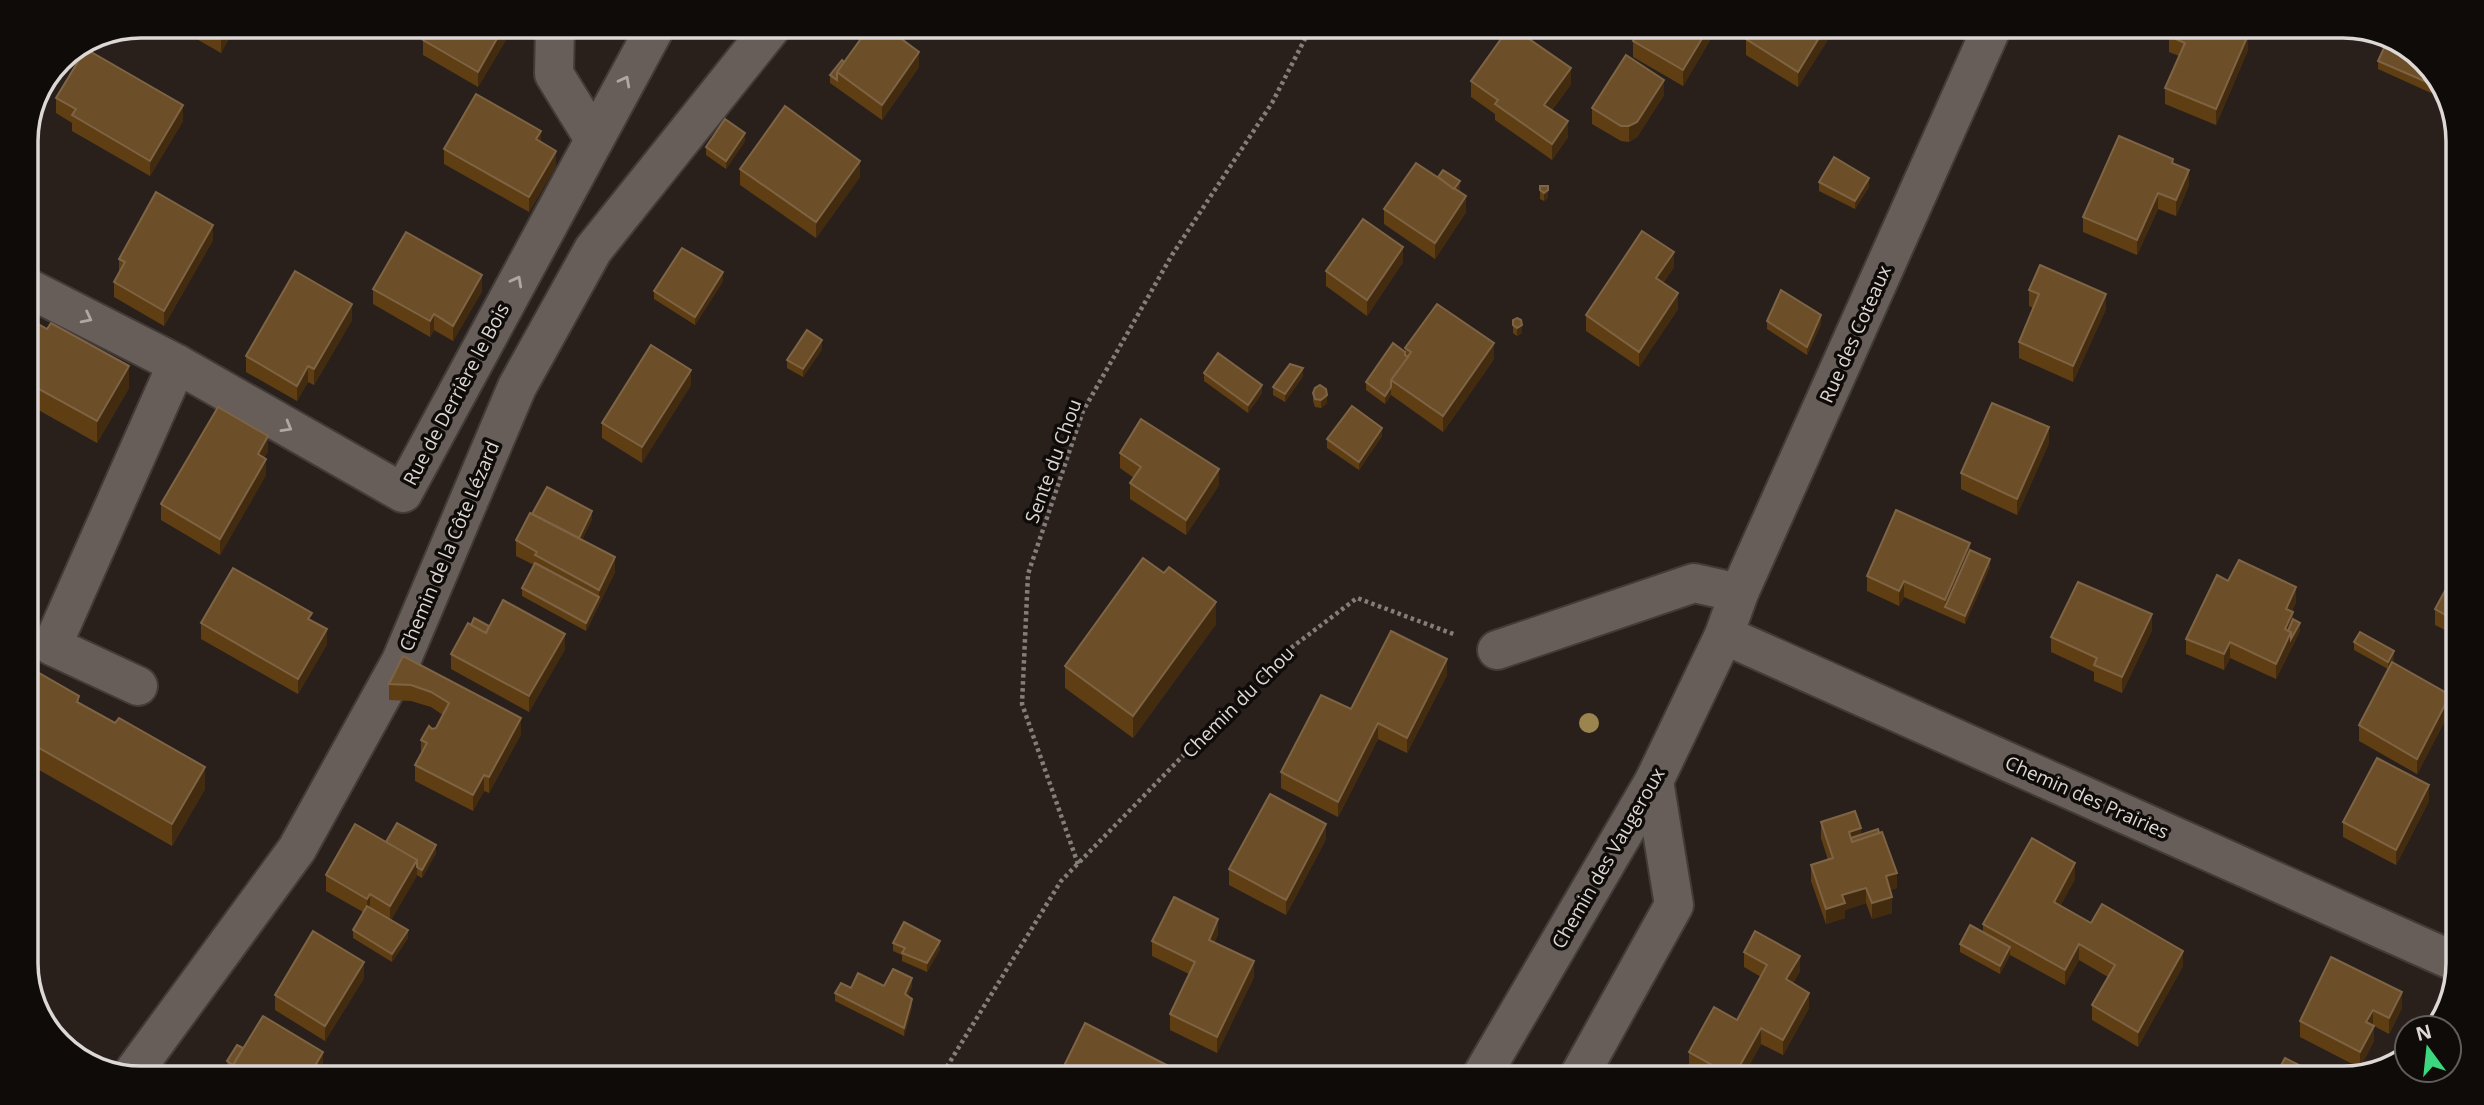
<svg xmlns="http://www.w3.org/2000/svg" width="2484" height="1105" viewBox="0 0 2484 1105" font-family="'Open Sans',sans-serif">
  <style>
    .lines { fill: none; stroke-linecap: round; stroke-linejoin: round }
    .minor-casing { stroke: #423b38; stroke-width: 42 }
    .path { stroke: #847d7a; stroke-width: 4.5; stroke-dasharray: 3.5 3.5; stroke-linecap: butt }
    .minor { stroke: #675e59; stroke-width: 38 }
    .tree { fill: #9b844d }
    .wall { fill: #5f3e14 }
    .shaded-wall { fill: #432b0f }
    .building { fill: #6c4f29; stroke: #7e6444; stroke-width: 2 }
    .oneway { stroke: #aea7a3 }
    .labels { text-anchor: middle; dominant-baseline: central; stroke-width: 7; stroke-linejoin: round; paint-order: stroke }
    .street-label { font-size: 19px; fill: #ddd7d5; stroke: #0e0b09 }
    .rim { fill: none; stroke: #ddd7d5; stroke-width: 3.5 }
  </style>
  <rect width="100%" height="100%" fill="#29201c"/>
  <g class="lines">
    <defs>
      <g id="minor">
        <path d="M555,28L554,74L594,139"/>
        <path d="M26,287L177,364L403,493L655,28"/>
        <path d="M1724,635L2449,959"/>
        <path d="M1497,650L1694,583L1739,593"/>
        <path d="M138,686L52,646L177,364"/>
        <path d="M135,1070L297,849L401,661L517,387L593,250L770,29"/>
        <path d="M1482,1075L1654,781L1724,635L1739,593L1989,34"/>
        <path d="M1579,1076L1674,905L1654,781"/>
      </g>
    </defs>
    <use href="#minor" class="minor-casing"/>
    <g class="path">
      <path d="M1078,864L1022,704L1028,574L1083,411L1172,255L1272,103L1309,31"/>
      <path d="M943,1073L1061,881L1279,657L1357,598L1456,635"/>
    </g>
    <use href="#minor" class="minor"/>
  </g>
  <circle class="tree" cx="1589" cy="723" r="10"/>
  <g class="wall">
    <path d="M174,26L235,27L221,53Z"/>
    <path d="M431,27L513,28L478,87L423,55V40Z"/>
    <path d="M1713,32V35L1683,86L1633,57V41Z"/>
    <path d="M1832,33L1798,87L1746,55V39Z"/>
    <path d="M2169,36L2248,50L2216,125L2165,104V88L2179,56L2169,52Z"/>
    <path d="M2378,61L2438,77L2431,93L2378,69Z"/>
    <path d="M844,62L919,67L882,120L830,83V75Z"/>
    <path d="M1471,81L1571,84L1552,110L1568,137L1552,160L1495,120V114L1471,97Z"/>
    <path d="M1664,95L1637,137L1629,142L1621,141L1592,124V108Z"/>
    <path d="M56,98L183,121L150,176L72,131V123L56,113Z"/>
    <path d="M745,141L726,169L706,155V147Z"/>
    <path d="M541,142L556,166L529,212L444,164V149Z"/>
    <path d="M2173,163L2189,185L2176,216L2158,209L2137,255L2083,232V217Z"/>
    <path d="M740,169L860,177L816,238L740,185Z"/>
    <path d="M1438,177L1460,190L1458,191L1466,212L1435,259L1384,224V209Z"/>
    <path d="M1819,182L1869,187L1855,209L1819,191Z"/>
    <path d="M1540,186L1548,198L1544,201L1540,199Z"/>
    <path d="M213,240L164,326L114,297V282L119,273V259Z"/>
    <path d="M1403,262L1367,316L1326,286V271Z"/>
    <path d="M1674,267L1663,283L1678,309L1639,367L1586,331V315Z"/>
    <path d="M723,281L695,325L654,299V291Z"/>
    <path d="M373,289L482,291L453,341L434,330L430,337L373,304Z"/>
    <path d="M2029,290L2106,309L2073,382L2019,358V342L2033,308L2029,306Z"/>
    <path d="M26,317L129,388L97,443L26,403Z"/>
    <path d="M352,320L314,385L308,382L297,401L246,372V356Z"/>
    <path d="M1513,320L1522,333L1517,336L1513,333Z"/>
    <path d="M1767,321L1821,324L1807,355L1767,329Z"/>
    <path d="M1405,348L1494,359L1443,432L1391,395L1385,404L1366,390V382L1405,352Z"/>
    <path d="M822,349L803,377L787,368V360Z"/>
    <path d="M1204,373L1262,393L1248,413L1204,381Z"/>
    <path d="M1303,376L1285,402L1273,395V387Z"/>
    <path d="M691,385L642,463L602,438V423Z"/>
    <path d="M1313,393L1327,403L1321,408L1315,407L1313,401Z"/>
    <path d="M1382,436L1359,470L1327,448V439Z"/>
    <path d="M2049,443L2017,515L1961,489V473Z"/>
    <path d="M268,451L264,458L266,475L220,555L161,520V504Z"/>
    <path d="M1120,453L1219,485L1186,535L1130,499V483L1134,478L1120,468Z"/>
    <path d="M532,514L592,519L582,540L615,572L586,631L522,596V588L534,565L516,556V540Z"/>
    <path d="M1970,550L1990,567L1965,624L1904,597L1899,606L1867,591V576Z"/>
    <path d="M1164,573L1216,624L1133,738L1065,688V666Z"/>
    <path d="M2453,576V634L2435,625V609Z"/>
    <path d="M2228,581L2296,602L2292,611L2293,619L2300,631L2276,679L2230,658L2224,670L2186,654V639Z"/>
    <path d="M312,621L327,644L298,694L201,639V623Z"/>
    <path d="M471,625L489,626L565,649L529,712L451,669V654Z"/>
    <path d="M2152,630L2122,693L2094,681V672L2051,652V637Z"/>
    <path d="M2354,642L2394,659L2393,662L2450,711L2417,774L2359,741V725L2388,669L2354,650Z"/>
    <path d="M403,656L521,734L489,793L484,791L473,811L415,781V765L421,755V740L432,729L436,728L443,715L431,707L411,701L389,700V684Z"/>
    <path d="M27,666L205,789L172,846L27,763Z"/>
    <path d="M1447,675L1407,753L1378,739L1338,817L1281,788V772L1351,709Z"/>
    <path d="M2429,801L2396,865L2343,837V822Z"/>
    <path d="M1821,822L1861,835L1897,888L1890,890L1892,913L1872,919L1866,903L1845,910V918L1826,924L1811,881V865L1828,860L1821,838Z"/>
    <path d="M1326,839L1286,915L1229,885V869Z"/>
    <path d="M386,842L436,853L422,878L417,875L391,920L408,938L392,962L353,938V930L363,912L326,891V875Z"/>
    <path d="M2075,879L2060,906L2091,923L2183,966L2138,1047L2092,1020V1005L2108,977L2079,960L2065,985L2010,955L2000,974L1960,952V944L1983,932V924Z"/>
    <path d="M1218,934L1214,943L1254,977L1217,1053L1170,1030V1014L1189,974L1152,956V941Z"/>
    <path d="M893,943L940,949L927,972L902,961V955L893,951Z"/>
    <path d="M1744,952L1800,971L1793,983L1809,1008L1783,1055L1761,1044L1743,1076H1705L1689,1067V1052L1737,1020L1761,977L1744,967Z"/>
    <path d="M2331,957L2402,1008L2389,1034L2374,1026V1041L2360,1068L2300,1037V1021Z"/>
    <path d="M364,978L325,1041L275,1010V995Z"/>
    <path d="M884,986H912L908,996L912,1007L904,1036L835,1001V993L851,988Z"/>
    <path d="M243,1048L323,1067L321,1071L229,1070L227,1069V1061Z"/>
  </g>
  <g class="shaded-wall">
    <path d="M227,27H235L221,53V38Z"/>
    <path d="M503,28H513L478,87V72Z"/>
    <path d="M1706,32H1713V35L1683,86V70Z"/>
    <path d="M1822,33H1832L1798,87V72Z"/>
    <path d="M2248,35V50L2216,125V109Z"/>
    <path d="M919,52V67L882,120V105Z"/>
    <path d="M1571,68V84L1544,120V105Z"/>
    <path d="M2435,75L2438,77L2431,93V84Z"/>
    <path d="M1664,80V95L1637,137L1629,142V126Z"/>
    <path d="M183,105V121L150,176V161Z"/>
    <path d="M1568,121V137L1552,160V144Z"/>
    <path d="M541,131V147L536,139Z"/>
    <path d="M745,133V141L726,169V161Z"/>
    <path d="M556,151V166L529,212V197Z"/>
    <path d="M860,161V177L816,238V222Z"/>
    <path d="M2189,170V185L2176,216V200Z"/>
    <path d="M1869,178V187L1855,209V201Z"/>
    <path d="M1460,181V190L1451,202V194Z"/>
    <path d="M1548,190V198L1544,201V193Z"/>
    <path d="M2158,193V209L2137,255V240Z"/>
    <path d="M1466,196V212L1435,259V243Z"/>
    <path d="M213,225V240L164,326V311Z"/>
    <path d="M1403,247V262L1367,316V300Z"/>
    <path d="M1674,252V267L1656,293V278Z"/>
    <path d="M723,272V281L695,325V317Z"/>
    <path d="M482,275V291L453,341V326Z"/>
    <path d="M1678,293V309L1639,367V352Z"/>
    <path d="M2106,294V309L2073,382V366Z"/>
    <path d="M352,304V320L314,385V369Z"/>
    <path d="M434,314V330L430,337V321Z"/>
    <path d="M1821,315V324L1807,355V347Z"/>
    <path d="M1522,325V333L1517,336V328Z"/>
    <path d="M822,340V349L803,377V369Z"/>
    <path d="M1494,343V359L1443,432V416Z"/>
    <path d="M129,366V388L97,443V421Z"/>
    <path d="M308,366V382L297,401V386Z"/>
    <path d="M1303,368V376L1285,402V394Z"/>
    <path d="M691,370V385L642,463V447Z"/>
    <path d="M1262,385V393L1248,413V405Z"/>
    <path d="M1391,387V395L1385,404V396Z"/>
    <path d="M1327,395V403L1321,408V400Z"/>
    <path d="M2049,427V443L2017,515V499Z"/>
    <path d="M1382,428V436L1359,470V462Z"/>
    <path d="M268,436V451L258,469V454Z"/>
    <path d="M266,459V475L220,555V539Z"/>
    <path d="M1219,469V485L1186,535V520Z"/>
    <path d="M592,511V519L577,551V543Z"/>
    <path d="M1970,543V559L1945,607V600Z"/>
    <path d="M615,557V572L586,631V623L599,597V590Z"/>
    <path d="M1990,559V567L1965,624V616Z"/>
    <path d="M1904,581V597L1899,606V591Z"/>
    <path d="M2296,587V602L2286,624V609Z"/>
    <path d="M1216,602V624L1133,738V716Z"/>
    <path d="M2293,612V627L2288,638L2285,629Z"/>
    <path d="M2152,614V630L2122,693V677Z"/>
    <path d="M2300,623V631L2276,679V664L2291,632Z"/>
    <path d="M327,629V644L298,694V679Z"/>
    <path d="M565,634V649L529,712V696Z"/>
    <path d="M2230,642V658L2224,670V654Z"/>
    <path d="M2394,651V659L2388,670V662Z"/>
    <path d="M1447,659V675L1407,753V738Z"/>
    <path d="M2450,695V711L2417,774V759Z"/>
    <path d="M521,718V734L489,793V777Z"/>
    <path d="M1378,723V739L1338,817V802Z"/>
    <path d="M205,767V789L172,846V824Z"/>
    <path d="M484,775V791L473,811V795Z"/>
    <path d="M2429,785V801L2396,865V850Z"/>
    <path d="M1326,824V839L1286,915V900Z"/>
    <path d="M1861,828V843L1849,839V832Z"/>
    <path d="M436,845V853L422,878V870Z"/>
    <path d="M417,860V876L390,922V906Z"/>
    <path d="M2075,863V879L2054,917V902Z"/>
    <path d="M1897,873V888L1886,891V876Z"/>
    <path d="M1866,888V903L1845,910V918L1826,924V909L1842,895Z"/>
    <path d="M370,894V909L367,914V899Z"/>
    <path d="M1892,897V913L1872,919V903Z"/>
    <path d="M1218,919V934L1209,955V940Z"/>
    <path d="M408,930V938L392,962V954Z"/>
    <path d="M940,941V949L927,972V963Z"/>
    <path d="M2079,944V960L2065,985V970Z"/>
    <path d="M2010,947V955L2000,974V966Z"/>
    <path d="M2183,951V966L2138,1047V1032Z"/>
    <path d="M1800,956V971L1786,995V979Z"/>
    <path d="M1254,961V977L1217,1053V1037Z"/>
    <path d="M364,962V978L325,1041V1026Z"/>
    <path d="M912,978V986L905,1002V994Z"/>
    <path d="M2402,992V1008L2389,1034V1018Z"/>
    <path d="M1809,993V1008L1783,1055V1040Z"/>
    <path d="M912,999V1007L904,1036V1028Z"/>
    <path d="M2373,1010V1026L2366,1022Z"/>
    <path d="M2374,1026V1041L2360,1068V1052Z"/>
    <path d="M1761,1028V1044L1743,1076H1734Z"/>
    <path d="M323,1052V1067L321,1071H312Z"/>
  </g>
  <g class="building">
    <path d="M201,26L227,27L221,38Z"/>
    <path d="M431,27L503,28L478,72L423,40Z"/>
    <path d="M868,29H888L919,52L882,105L837,72Z"/>
    <path d="M1506,32H1519L1571,68L1544,105L1568,121L1552,144L1495,104L1498,100L1471,81Z"/>
    <path d="M1639,32H1706L1683,70L1633,41Z"/>
    <path d="M1750,33H1822L1798,72L1746,39Z"/>
    <path d="M2170,34L2248,35L2216,109L2165,88L2185,43L2169,36Z"/>
    <path d="M2389,37L2435,75L2431,84L2378,61Z"/>
    <path d="M86,49L183,105L150,161L72,115L76,109L56,98L85,50Z"/>
    <path d="M1626,55L1664,80L1637,122L1629,126H1621L1592,108Z"/>
    <path d="M842,60L844,62L837,72V80L830,75Z"/>
    <path d="M476,94L541,131L536,139L556,151L529,197L444,149Z"/>
    <path d="M785,106L860,161L816,222L740,169Z"/>
    <path d="M725,119L745,133L726,161L706,147Z"/>
    <path d="M2119,136L2173,159L2172,163L2189,170L2176,200L2158,193L2137,240L2083,217Z"/>
    <path d="M1834,157L1869,178L1855,201L1819,182Z"/>
    <path d="M1416,163L1466,196L1435,243L1384,209Z"/>
    <path d="M1443,170L1460,181L1454,189L1438,177Z"/>
    <path d="M1540,186H1548V190L1544,193L1540,190Z"/>
    <path d="M156,192L213,225L164,311L114,282L125,262L119,259Z"/>
    <path d="M1363,219L1403,247L1367,300L1326,271Z"/>
    <path d="M1642,231L1674,252L1656,278L1678,293L1639,352L1586,315Z"/>
    <path d="M406,232L482,275L453,326L434,314L430,321L373,289Z"/>
    <path d="M682,248L723,272L695,317L654,291Z"/>
    <path d="M2040,265L2106,294L2073,366L2019,342L2039,294L2029,290Z"/>
    <path d="M295,271L352,304L314,369L308,366L297,386L246,356Z"/>
    <path d="M1781,290L1821,315L1807,347L1767,321Z"/>
    <path d="M1437,304L1494,343L1443,416L1391,380L1411,352L1405,348Z"/>
    <path d="M26,317L47,329L51,323L129,366L97,421L26,382Z"/>
    <path d="M1517,318L1521,320L1522,325L1517,328L1513,325V320Z"/>
    <path d="M807,330L822,340L803,369L787,360Z"/>
    <path d="M1393,343L1405,352V355L1408,357L1391,380V387L1385,396L1366,382Z"/>
    <path d="M651,345L691,370L642,447L602,423Z"/>
    <path d="M1218,353L1262,385L1248,405L1204,373Z"/>
    <path d="M1290,364L1303,368L1285,394L1273,387Z"/>
    <path d="M1320,385L1326,389L1327,395L1321,400L1315,399L1313,393L1315,388Z"/>
    <path d="M1992,403L2049,427L2017,499L1961,473Z"/>
    <path d="M1352,406L1382,428L1359,462L1327,439Z"/>
    <path d="M218,407L268,436L258,454L266,459L220,539L161,504Z"/>
    <path d="M1141,419L1219,469L1186,520L1130,483L1141,467L1120,453Z"/>
    <path d="M547,487L592,511L579,538L532,514Z"/>
    <path d="M1896,510L1970,543L1945,600L1904,581L1899,591L1867,576Z"/>
    <path d="M530,513L615,557L599,590L535,555L537,552L516,540Z"/>
    <path d="M1970,550L1990,559L1965,616L1945,607Z"/>
    <path d="M1143,558L1164,573L1169,567L1216,602L1133,716L1065,666Z"/>
    <path d="M2239,560L2296,587L2286,609L2293,612L2285,629L2291,632L2276,664L2230,642L2224,654L2186,639L2217,575L2228,581Z"/>
    <path d="M535,563L599,597L586,623L522,588Z"/>
    <path d="M233,568L312,613L308,619L327,629L298,679L201,623Z"/>
    <path d="M2453,576V619L2435,609Z"/>
    <path d="M2078,582L2152,614L2122,677L2094,665L2097,658L2051,637Z"/>
    <path d="M503,600L565,634L529,696L451,654L468,623L486,633Z"/>
    <path d="M474,618L489,626L486,633L471,625Z"/>
    <path d="M2293,619L2300,623L2291,639V632L2288,631Z"/>
    <path d="M1391,631L1447,659L1407,738L1378,723L1338,802L1281,772L1321,695L1351,709Z"/>
    <path d="M2360,632L2394,651L2388,662L2354,642Z"/>
    <path d="M403,656L521,718L489,777L484,775L473,795L415,765L427,743L421,740L429,726L432,729L436,728L449,703L431,692L411,685L389,684Z"/>
    <path d="M2392,662L2450,695L2417,759L2359,725Z"/>
    <path d="M27,666L79,696L77,702L115,723L119,718L205,767L172,824L27,741Z"/>
    <path d="M2377,758L2429,785L2396,850L2343,822Z"/>
    <path d="M1270,794L1326,824L1286,900L1229,869Z"/>
    <path d="M1855,811L1861,828L1849,832L1852,842L1882,832L1897,873L1886,876L1892,897L1872,903L1866,888L1842,895L1845,903L1826,909L1811,865L1833,858L1821,822Z"/>
    <path d="M397,823L436,845L422,870L417,867V860L386,842Z"/>
    <path d="M355,824L417,860L390,906L370,894L367,899L326,875Z"/>
    <path d="M1878,829L1879,833L1852,842L1851,838Z"/>
    <path d="M2032,838L2075,863L2054,902L2091,923L2102,904L2183,951L2138,1032L2092,1005L2115,965L2079,944L2065,970L1983,924Z"/>
    <path d="M1174,897L1218,919L1209,940L1254,961L1217,1037L1170,1014L1195,962L1152,941Z"/>
    <path d="M367,906L408,930L392,954L353,930Z"/>
    <path d="M904,922L940,941L927,963L902,953L905,948L893,943Z"/>
    <path d="M1970,925L2010,947L2000,966L1960,944Z"/>
    <path d="M313,931L364,962L325,1026L275,995Z"/>
    <path d="M1755,931L1800,956L1786,979L1809,993L1783,1040L1761,1028L1734,1076H1732L1689,1052L1714,1007L1737,1020L1767,965L1744,952Z"/>
    <path d="M2331,957L2402,992L2389,1018L2373,1010L2366,1022L2374,1026L2360,1052L2300,1021Z"/>
    <path d="M893,969L912,978L905,994L912,999L904,1028L835,993L841,983L851,988L858,973L884,986Z"/>
    <path d="M263,1016L323,1052L312,1071L230,1070Z"/>
    <path d="M1085,1023L1184,1074H1060Z"/>
    <path d="M237,1045L243,1048L233,1065L227,1061Z"/>
    <path d="M2285,1058L2327,1079L2274,1078Z"/>
  </g>
  <defs><path id="oneway-chevron" d="M-2-3.5L2.5 0L-2 3.5" fill="none" stroke-width="1.6" stroke-linecap="round" stroke-linejoin="round" transform="scale(1.75)"/></defs>
  <g class="oneway">
    <use href="#oneway-chevron" transform="translate(625 81) rotate(-62)"/>
    <use href="#oneway-chevron" transform="translate(517 281) rotate(-62)"/>
    <use href="#oneway-chevron" transform="translate(87 318) rotate(27)"/>
    <use href="#oneway-chevron" transform="translate(287 427) rotate(30)"/>
  </g>
  <g class="labels">
    <g class="street-label">
      <text transform="translate(1855 334) rotate(-66)">Rue des Coteaux</text>
      <text transform="translate(456 394) rotate(-62)">Rue de Derrière le Bois</text>
      <text transform="translate(1053 461) rotate(-70)">Sente du Chou</text>
      <text transform="translate(449 546) rotate(-67)">Chemin de la Côte Lézard</text>
      <text transform="translate(1238 702) rotate(-45)">Chemin du Chou</text>
      <text transform="translate(2087 797) rotate(24)">Chemin des Prairies</text>
      <text transform="translate(1608 858) rotate(-60)">Chemin des Vaugeroux</text>
    </g>
  </g>
  <path d="M0 0H2484V1105H0ZM141 38H2343A103 103 0 0 1 2446 141V963A103 103 0 0 1 2343 1066H141A103 103 0 0 1 38 963V141A103 103 0 0 1 141 38Z" fill="#0e0b09" fill-rule="evenodd"/>
  <path class="rim" d="M141 38H2343A103 103 0 0 1 2446 141V963A103 103 0 0 1 2343 1066H141A103 103 0 0 1 38 963V141A103 103 0 0 1 141 38Z"/>
  <g transform="translate(2428 1049) rotate(345)"><circle r="33" fill="#0e0b09" stroke="#615d5b" stroke-width="2"/>
  <path d="M0-5L12 26L0 18L-12 26Z" fill="#3cd77e"/>
  <text y="-10" font-size="19" font-weight="bold" text-anchor="middle" fill="#ddd7d5">N</text>
  </g>
</svg>
